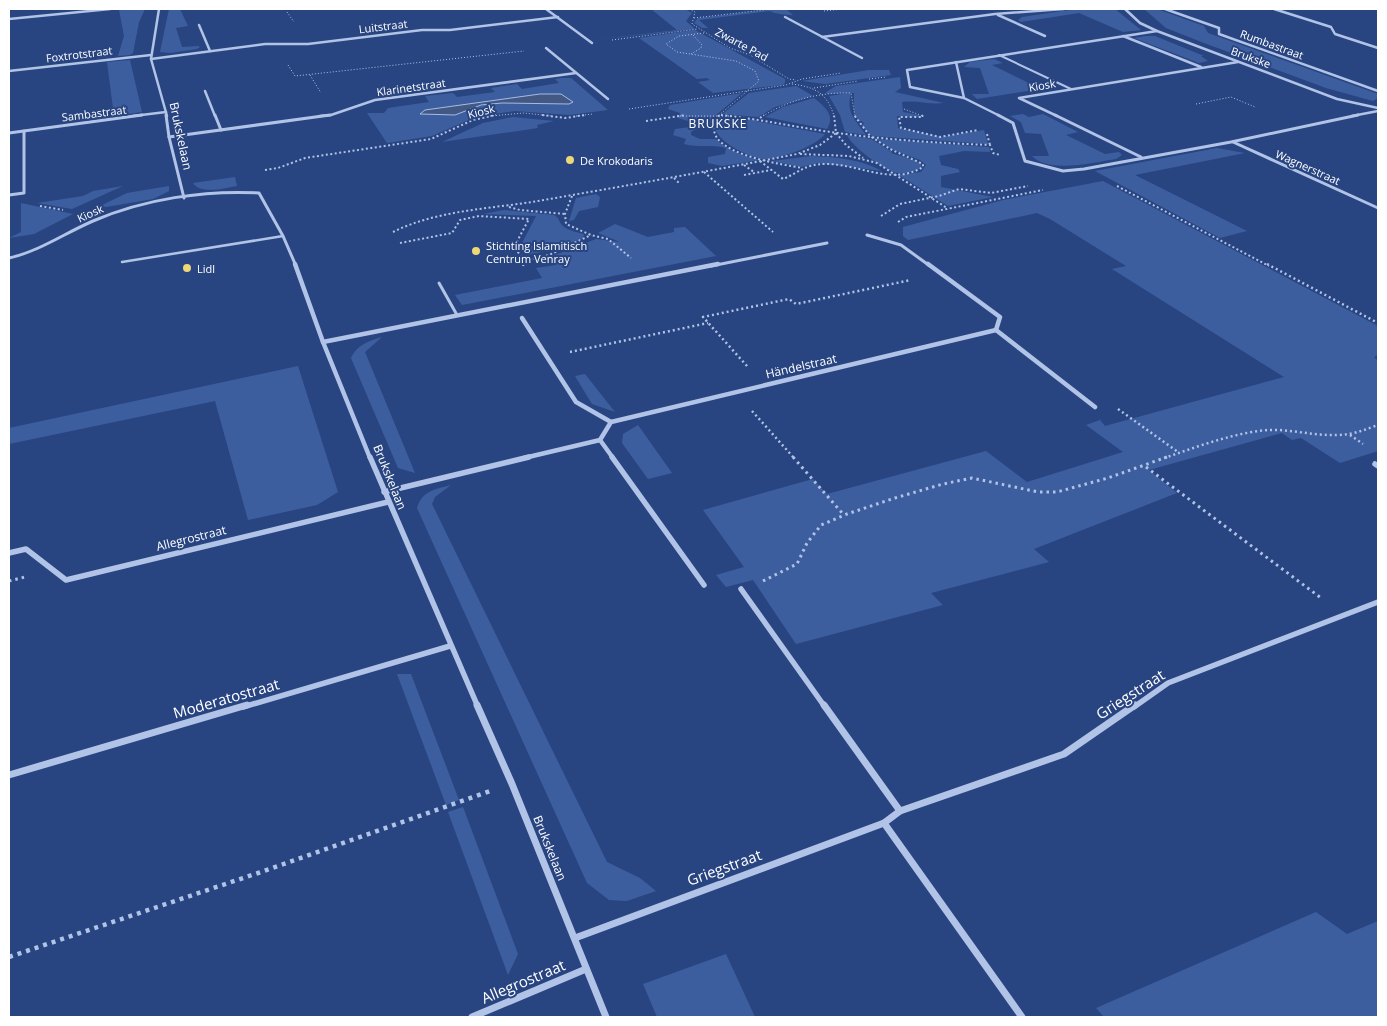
<svg xmlns="http://www.w3.org/2000/svg" width="1387" height="1026" viewBox="0 0 1387 1026" font-family="'Open Sans',sans-serif">
  <style>
    .green { fill: #3d5e9e; fill-rule: evenodd }
    .water { fill: #435883; stroke: #a5bce6 }
    .lines { fill: none; stroke-linecap: round; stroke-linejoin: round }
    .path-far4 { stroke: #b1c3e6; stroke-width: 1; stroke-dasharray: 1 2; stroke-linecap: butt }
    .path-far3 { stroke: #b1c3e6; stroke-width: 2; stroke-dasharray: 2 2.5; stroke-linecap: butt }
    .path-far2 { stroke: #b1c3e6; stroke-width: 2.5; stroke-dasharray: 2 3; stroke-linecap: butt }
    .path-far1 { stroke: #b1c3e6; stroke-width: 3; stroke-dasharray: 2.5 4; stroke-linecap: butt }
    .path { stroke: #b1c3e6; stroke-width: 4.5; stroke-dasharray: 4 5; stroke-linecap: butt }
    .service-far2 { stroke: #b1c3e6; stroke-width: 2 }
    .service-far1 { stroke: #b1c3e6; stroke-width: 2.5 }
    .service { stroke: #b1c3e6; stroke-width: 3 }
    .minor-far4 { stroke: #b1c3e6; stroke-width: 2.5 }
    .minor-far3 { stroke: #b1c3e6; stroke-width: 3 }
    .minor-far2 { stroke: #b1c3e6; stroke-width: 4.5 }
    .minor-far1 { stroke: #b1c3e6; stroke-width: 5.5 }
    .minor { stroke: #b1c3e6; stroke-width: 7 }
    .poi-dot { fill: #edd877; stroke: #284581; stroke-width: 2 }
    .labels { text-anchor: middle; dominant-baseline: central; stroke-width: 4; stroke-linejoin: round; paint-order: stroke }
    .far-street-label { font-size: 11px; fill: #fff; stroke: #284581 }
    .far-poi-label { font-size: 11px; fill: #fff; stroke: #284581; text-anchor: start }
    .far-quarter-label { font-size: 12px; letter-spacing: 1px; fill: #fff; stroke: #284581 }
    .street-label { font-size: 12px; fill: #fff; stroke: #284581 }
    .near-street-label { font-size: 15px; fill: #fff; stroke: #284581 }
  </style>
  <rect width="100%" height="100%" fill="#284581"/>
  <g class="green">
    <path d="M145,9L139,22L133,53L130,55L118,56L124,36L119,10Z"/>
    <path d="M169,9H180L188,26L176,28L182,47L198,46L200,47L197,49L170,53L160,52Z"/>
    <path d="M651,9H685L692,13L686,21L695,29L593,40L677,30Z"/>
    <path d="M777,9H786L793,15C787,15 775,14 770,11L699,20L708,28H702L694,23L698,18Z"/>
    <path d="M1076,9H1115L1141,30L1123,32L1079,13L1021,22L1018,20L1022,17Z"/>
    <path d="M1144,9H1157L1204,26L1208,33L1378,94V98L1373,101L1326,88L1204,43L1166,28Z"/>
    <path d="M695,30L785,79V83L782,85L713,93L698,82L710,80L707,78L697,79L639,38Z"/>
    <path d="M1146,36H1155L1204,56H1201L1208,61L1199,63L1134,38Z"/>
    <path d="M994,59L1003,63L992,65L1037,87L1050,85L1053,87L977,99L972,94H989L980,68L964,67L970,62Z"/>
    <path d="M130,60L142,112L114,116L107,62Z"/>
    <path d="M869,70H889L891,75L825,84L802,81Z"/>
    <path d="M900,77L901,88L895,92L944,103C929,105 918,100 902,102L903,112L919,115V117L897,116L898,128L941,137L984,130L988,144L872,136L861,125L864,124L862,121H858L854,111V93L827,94L826,92L836,86Z"/>
    <path d="M561,78H571L608,110L569,115L515,111L493,114L471,119L432,136L387,143L367,113H384L388,108L429,102L425,96L453,93L457,97L495,92L491,88L517,84L522,89L559,83L555,79ZM540,94H554L569,104L502,103L421,112Z"/>
    <path d="M796,86L813,96L775,107L758,117L722,114L749,93Z"/>
    <path d="M742,93L715,116L711,127L698,128L691,132V135L700,139H716C728,151 744,156 760,160L722,166L708,163V157L725,154L726,148C711,144 699,148 684,144L686,139L673,135L675,129L690,127L691,122L678,118L680,113L668,109L670,105Z"/>
    <path d="M849,93L851,94C845,112 857,122 866,135L845,132L840,115L829,96Z"/>
    <path d="M814,98C824,106 836,115 827,129L765,117L783,107Z"/>
    <path d="M1023,114L1029,117L1043,114L1078,132L1066,135L1105,154L1119,152L1122,155L1116,159C1096,162 1048,174 1032,156H1049L1041,134L1025,133L1021,122L1010,116Z"/>
    <path d="M513,117L554,121L537,125L538,128L442,142L483,123Z"/>
    <path d="M720,117L757,120L756,121L825,134C816,146 781,159 765,159C752,159 716,142 715,127C715,123 718,120 720,117Z"/>
    <path d="M847,135L871,139L892,152L891,153L917,161L921,164V168C913,172 906,174 897,173C885,171 852,147 847,135Z"/>
    <path d="M876,139L989,147L990,152L964,151L939,156L941,165L958,169L960,172L941,176V187L993,197L948,206L899,175L921,172L926,165L920,160L891,149Z"/>
    <path d="M1217,148L1245,153L1135,175L1247,231L1220,238L1095,171Z"/>
    <path d="M811,156C835,157 861,159 882,171L818,163L801,167L772,161Z"/>
    <path d="M235,177L237,186C225,188 201,195 193,183Z"/>
    <path d="M1103,181L1378,326V355L1374,357L1378,361V451L1340,463L1301,438L1292,440L1282,433L1149,470L1177,493L1034,549L1049,562L931,593L943,605L796,644L753,580L726,587L716,575L744,567L703,510L813,479L827,494L986,451L1027,482L1123,452L1086,425L1100,420L1105,426L1284,377L1112,269L1126,266L1050,219L1037,213L908,240L903,236V227L1003,200Z"/>
    <path d="M123,186L72,209L37,203L83,196L93,191Z"/>
    <path d="M169,186V191L153,199L106,207L100,206L127,193Z"/>
    <path d="M596,194L600,197L598,207L579,211L574,220L569,221L576,198Z"/>
    <path d="M21,203L73,214L34,234L9,238L21,232Z"/>
    <path d="M504,210L554,215L558,218C562,230 573,231 584,234L583,238L567,246L528,255L521,245L536,216L483,214Z"/>
    <path d="M615,224L648,237L674,232V228L685,227L716,256L462,305L455,295L542,278L536,268L556,265L550,257L596,239L620,242L598,233Z"/>
    <path d="M382,337L365,352L415,473L398,468L351,358C357,345 368,341 382,337Z"/>
    <path d="M298,366L338,492L317,505L248,520L215,401L9,444V428Z"/>
    <path d="M585,374L615,412L592,404L575,376Z"/>
    <path d="M638,425L672,473L648,479L622,443L623,434Z"/>
    <path d="M451,485L435,497L432,504L607,862L640,878L656,891L627,901L609,900L587,883L417,508C422,491 435,489 451,485Z"/>
    <path d="M397,674H411L459,800L446,805Z"/>
    <path d="M463,807L518,954L508,975L448,812Z"/>
    <path d="M1316,912L1347,934L1378,921V1017H1104L1096,1008Z"/>
    <path d="M726,954L755,1017H657L643,984Z"/>
  </g>
  <path class="water" d="M540,94H561L573,102L569,104L502,103L481,105L455,115L420,114L425,110Z"/>
  <g class="lines">
    <g class="path-far4">
      <path d="M689,9L695,12L692,24L730,48L750,55L789,79L796,80"/>
      <path d="M824,11L843,9"/>
      <path d="M287,12L294,22"/>
      <path d="M694,18L764,10"/>
      <path d="M704,33L679,36L666,44L677,52L736,61L755,71L759,81L718,116"/>
      <path d="M612,40L698,29"/>
      <path d="M691,54L701,48L702,45L693,35"/>
      <path d="M288,65L295,76L524,51"/>
      <path d="M310,75L321,93"/>
      <path d="M869,79L886,77"/>
      <path d="M792,84C815,87 827,93 834,116"/>
      <path d="M814,88L858,81"/>
      <path d="M1196,104L1231,97L1255,107"/>
      <path d="M629,109L786,85L802,79L841,73"/>
      <path d="M904,109L923,116"/>
      <path d="M490,116L524,113L552,116"/>
      <path d="M576,116L593,114"/>
      <path d="M677,116H733"/>
      <path d="M763,116C789,100 820,92 851,93L855,116"/>
    </g>
    <g class="path-far3">
      <path d="M542,115L565,118L585,115"/>
      <path d="M719,115L713,127C714,131 715,135 717,138C732,157 780,164 802,168"/>
      <path d="M721,115C760,119 799,128 838,133C888,140 939,143 990,145L993,153L1000,155"/>
      <path d="M922,115L923,117H899L901,128L940,137L978,130"/>
      <path d="M760,118L764,115"/>
      <path d="M646,121L686,115"/>
      <path d="M836,133L846,145L863,158"/>
      <path d="M987,134L990,145"/>
      <path d="M800,154L849,156L877,163L947,208"/>
      <path d="M760,161L783,179C800,172 805,164 826,164C859,164 892,186 923,167V164L890,149L870,136L854,115"/>
      <path d="M744,165L754,172"/>
      <path d="M265,170L278,168L305,158L431,139L473,120L496,115"/>
      <path d="M704,172L773,232"/>
      <path d="M744,175L771,170"/>
      <path d="M674,178L680,184"/>
      <path d="M1117,186L1269,266"/>
      <path d="M572,196L565,214L566,224L591,235L608,239L631,258"/>
      <path d="M40,206L63,210"/>
      <path d="M509,207L520,210L565,214"/>
      <path d="M881,216L900,204L939,196L959,189L991,193L1028,186"/>
      <path d="M898,222L906,217L1043,190"/>
      <path d="M393,232C437,210 490,209 538,201C624,186 711,171 797,154L820,145L836,133L834,115"/>
      <path d="M400,243L452,233L460,220L479,216L529,219L514,247L525,261"/>
      <path d="M523,266L525,261L549,255L591,235"/>
    </g>
    <g class="path-far2">
      <path d="M1267,264L1378,323"/>
      <path d="M570,352L708,323"/>
      <path d="M747,366L703,317L789,299L796,304L911,280"/>
      <path d="M1118,409L1178,452"/>
      <path d="M752,411L794,458"/>
      <path d="M1350,435L1363,444"/>
      <path d="M1164,458C1197,447 1232,433 1268,430C1291,429 1314,436 1337,435C1352,435 1364,430 1378,425"/>
    </g>
    <g class="path-far1">
      <path d="M793,457L843,514"/>
      <path d="M1146,467L1321,598"/>
      <path d="M9,581L25,577"/>
      <path d="M763,581L797,564L807,543L821,525L847,514L895,498L943,484L972,478L1038,492H1057L1108,478L1167,457"/>
    </g>
    <path class="path" d="M9,957L258,873L490,791"/>
    <path class="service-far2" d="M999,55L1071,89"/>
    <path class="service-far1" d="M122,262L283,236"/>
    <path class="service" d="M439,283L457,315"/>
    <g class="minor-far4">
      <path d="M159,9L151,59L167,116"/>
      <path d="M546,9L592,43"/>
      <path d="M1125,9L1140,23L1157,31L1337,99L1378,108"/>
      <path d="M1165,9L1219,28V34L1378,91"/>
      <path d="M1274,9L1331,27L1335,34L1378,48"/>
      <path d="M998,15L1045,36"/>
      <path d="M785,17L862,58"/>
      <path d="M9,19L110,9"/>
      <path d="M199,25L210,51"/>
      <path d="M1123,36L1201,67"/>
      <path d="M822,37L995,14L1064,9"/>
      <path d="M546,48L608,99"/>
      <path d="M151,59L265,44H308L422,30H450L558,17"/>
      <path d="M956,62L964,98L1000,116"/>
      <path d="M9,71L151,55"/>
      <path d="M205,91L215,116"/>
      <path d="M964,98L910,87L907,70L1157,31"/>
      <path d="M133,116L166,112"/>
      <path d="M320,116L331,115L375,100L576,73"/>
      <path d="M1057,116L1019,98L1238,62"/>
      <path d="M1352,116L1378,111"/>
    </g>
    <g class="minor-far3">
      <path d="M166,115L169,137L184,198"/>
      <path d="M215,115L221,130"/>
      <path d="M998,115L1013,123L1025,161L1063,171L1084,169L1231,142L1358,115"/>
      <path d="M1055,115L1141,157"/>
      <path d="M9,133L142,115"/>
      <path d="M169,137L330,115"/>
      <path d="M1233,142L1378,208"/>
      <path d="M9,195L24,193V131"/>
      <path d="M867,235L901,245L930,266"/>
      <path d="M9,258C40,251 65,233 93,221C144,199 204,190 259,193L283,236L296,266"/>
      <path d="M711,266L827,243"/>
    </g>
    <g class="minor-far2">
      <path d="M295,264L323,342L370,458"/>
      <path d="M928,264L1000,317L996,330L1095,407"/>
      <path d="M522,318L576,402L611,422"/>
      <path d="M323,342L718,264"/>
      <path d="M600,440L613,458"/>
      <path d="M524,458L600,440L611,422L996,330"/>
    </g>
    <g class="minor-far1">
      <path d="M370,457L478,707"/>
      <path d="M612,457L704,585"/>
      <path d="M1375,464L1378,466"/>
      <path d="M384,492L529,457"/>
      <path d="M9,553L26,549L66,580L388,502"/>
      <path d="M741,589L825,707"/>
      <path d="M243,707L450,646"/>
      <path d="M1134,707L1168,683L1378,602"/>
    </g>
    <g class="minor">
      <path d="M477,705L512,784L606,1017"/>
      <path d="M824,705L900,811"/>
      <path d="M9,775L247,705"/>
      <path d="M884,823L1022,1017"/>
      <path d="M575,938L884,823L900,811L1064,754L1135,705"/>
      <path d="M472,1017L586,969"/>
    </g>
  </g>
  <g class="poi-dot">
    <circle cx="570" cy="160" r="5"/>
    <circle cx="476" cy="251" r="5"/>
    <circle cx="187" cy="268" r="5"/>
  </g>
  <g class="labels">
    <g class="far-street-label">
      <text transform="translate(383 26) rotate(-7)">Luitstraat</text>
      <text transform="translate(742 44) rotate(28)">Zwarte Pad</text>
      <text transform="translate(1272 44) rotate(20)">Rumbastraat</text>
      <text transform="translate(79 54) rotate(-7)">Foxtrotstraat</text>
      <text transform="translate(1251 57) rotate(20)">Brukske</text>
      <text transform="translate(1042 85) rotate(-10)">Kiosk</text>
      <text transform="translate(411 87) rotate(-8)">Klarinetstraat</text>
      <text transform="translate(481 111) rotate(-15)">Kiosk</text>
      <text transform="translate(94 113) rotate(-7)">Sambastraat</text>
      <text transform="translate(1308 167) rotate(24)">Wagnerstraat</text>
      <text transform="translate(90 213) rotate(-24)">Kiosk</text>
    </g>
    <g class="far-poi-label">
      <text x="580" y="160">De Krokodaris</text>
      <text x="486" y="245">Stichting Islamitisch<tspan x="486" dy="13">Centrum Venray</tspan></text>
      <text x="197" y="268">Lidl</text>
    </g>
    <g class="far-quarter-label">
      <text x="718" y="123">BRUKSKE</text>
    </g>
    <g class="street-label">
      <text transform="translate(181 136) rotate(78)">Brukskelaan</text>
      <text transform="translate(801 366) rotate(-13)">Händelstraat</text>
      <text transform="translate(390 477) rotate(68)">Brukskelaan</text>
      <text transform="translate(191 538) rotate(-14)">Allegrostraat</text>
      <text transform="translate(550 848) rotate(68)">Brukskelaan</text>
    </g>
    <g class="near-street-label">
      <text transform="translate(1130 694) rotate(-33)">Griegstraat</text>
      <text transform="translate(226 698) rotate(-16)">Moderatostraat</text>
      <text transform="translate(724 867) rotate(-20)">Griegstraat</text>
      <text transform="translate(523 981) rotate(-23)">Allegrostraat</text>
    </g>
  </g>
  <rect width="1387" height="1026" fill="none" stroke="#ffffff" stroke-width="20"/>
</svg>
